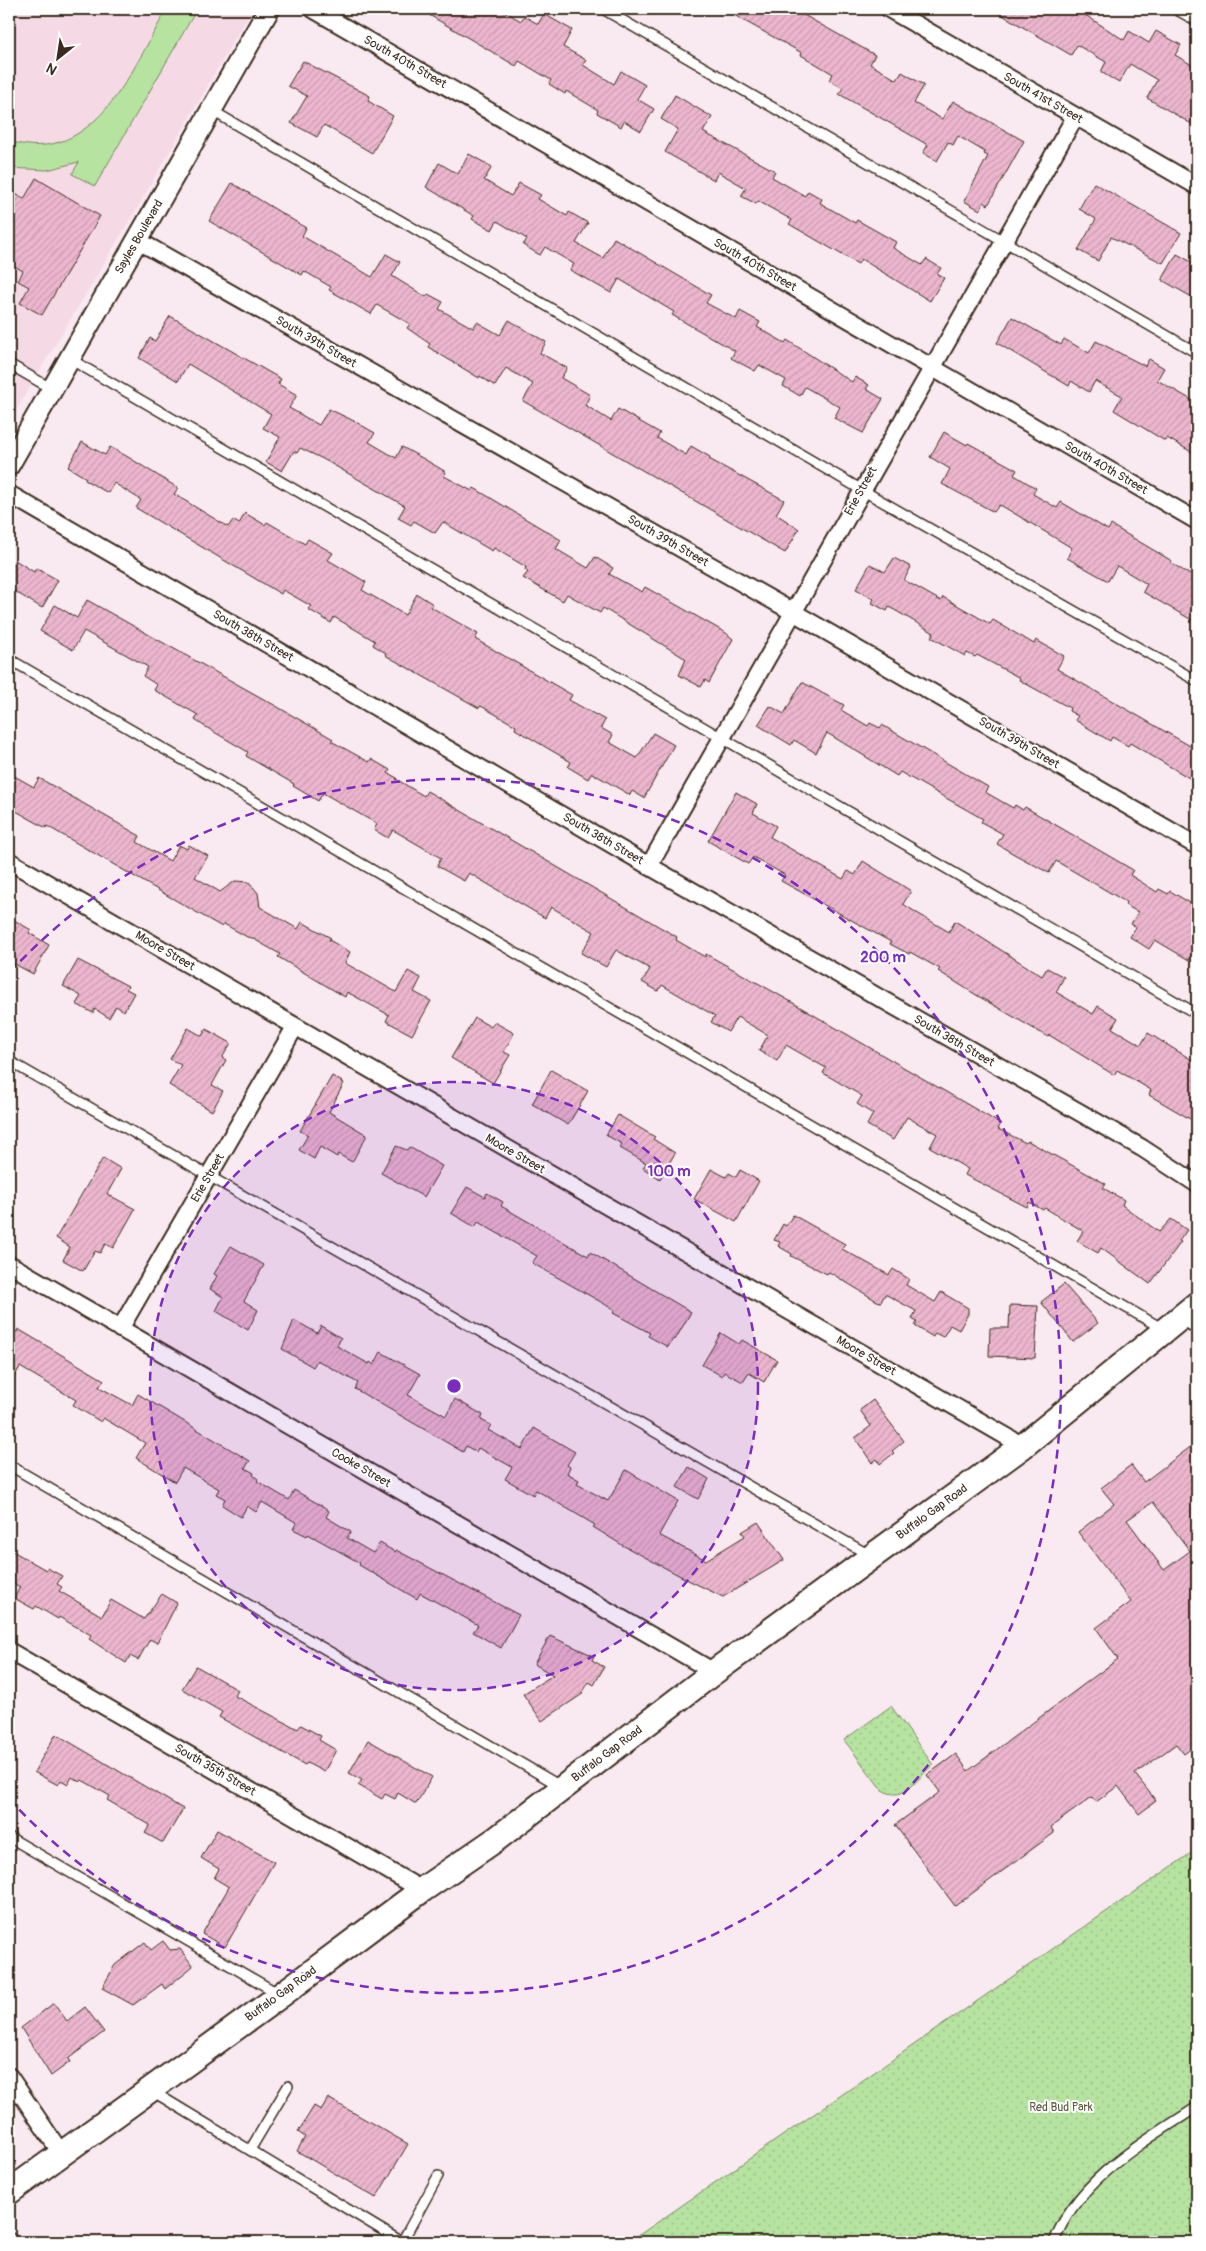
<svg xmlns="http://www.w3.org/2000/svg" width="1206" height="2251" viewBox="0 0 1206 2251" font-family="Pangolin,sans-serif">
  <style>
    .built { fill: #f5dae6 }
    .green { fill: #b6e3a0; stroke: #78865f }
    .park { fill: url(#park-dots); stroke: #78865f }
    .building { fill: url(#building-hatch); stroke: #3b2a1e; fill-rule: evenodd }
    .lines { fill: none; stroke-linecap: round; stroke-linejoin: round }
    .service-casing { stroke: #3b2a1e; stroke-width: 12 }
    .minor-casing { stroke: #3b2a1e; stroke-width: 20 }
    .tertiary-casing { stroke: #3b2a1e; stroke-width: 24 }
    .secondary-casing { stroke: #3b2a1e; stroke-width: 28 }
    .service { stroke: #fff; stroke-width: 9 }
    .minor { stroke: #fff; stroke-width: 16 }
    .tertiary { stroke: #fff; stroke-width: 20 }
    .secondary { stroke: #fff; stroke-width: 24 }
    .ring { fill: none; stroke: #7b2cbf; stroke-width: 2.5; stroke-dasharray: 9 6 }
    .labels { text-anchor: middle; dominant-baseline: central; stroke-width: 4; stroke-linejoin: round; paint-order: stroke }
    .street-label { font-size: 12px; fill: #3b2a1e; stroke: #fff }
    .park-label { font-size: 12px; fill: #5a583e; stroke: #fff }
    .centre { fill: #7b2cbf; stroke: #fff; stroke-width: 2.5 }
    .ring-label { font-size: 15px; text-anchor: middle; font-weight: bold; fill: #7b2cbf; stroke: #fff; stroke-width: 4; stroke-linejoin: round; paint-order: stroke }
  </style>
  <defs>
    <pattern id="park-dots" width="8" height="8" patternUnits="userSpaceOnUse" patternTransform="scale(1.25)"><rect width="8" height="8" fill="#b6e3a0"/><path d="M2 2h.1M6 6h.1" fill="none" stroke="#9dc389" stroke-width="1.8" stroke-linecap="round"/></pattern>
    <pattern id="building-hatch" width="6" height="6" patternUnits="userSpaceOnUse" patternTransform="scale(1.25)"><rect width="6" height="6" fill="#ecb6ce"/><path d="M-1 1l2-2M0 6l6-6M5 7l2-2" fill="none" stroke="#cb9db0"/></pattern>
  </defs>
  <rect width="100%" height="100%" fill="#f9e9f0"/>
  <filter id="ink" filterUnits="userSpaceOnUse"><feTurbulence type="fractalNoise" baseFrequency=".02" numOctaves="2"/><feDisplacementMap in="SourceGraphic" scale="10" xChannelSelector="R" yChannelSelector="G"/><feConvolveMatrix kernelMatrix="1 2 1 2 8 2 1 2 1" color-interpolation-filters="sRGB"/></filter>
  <g filter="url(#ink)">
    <path class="built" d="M9,9H252L139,205L9,422Z"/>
    <path class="green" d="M167,9H197L95,186L72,174L79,162L47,170L9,168V141C95,168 133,67 167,9Z"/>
    <g class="park">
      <path d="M891,1706L933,1765C916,1778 906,1804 882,1790L844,1740Z"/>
      <path d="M1197,1849V2242H629Z"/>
    </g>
    <g class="building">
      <path d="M419,9H500L521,21L524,16L538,24L544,14L572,30L563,47L586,60L583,65L614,84L621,71L645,85L637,99L654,109L641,131L624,121L621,127L597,113L598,110L566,91L565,94L549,84L551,80L519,61L516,66Z"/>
      <path d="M723,9H793L875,55L870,64L897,80L902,72L924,85L914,103L942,119L953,101L1024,141L988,205L984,202L980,210L964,201L988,156L984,154L985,152L958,136L953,145L948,142L937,161L923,153L928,145L839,94L843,88L829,80L833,74L801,55L802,53Z"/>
      <path d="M992,9H1076L1124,40L1129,31L1149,43L1156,31L1181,45L1175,55L1197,68V127L1147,98L1157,80L1130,64L1119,83L1101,72L1106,62L1077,45L1071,55Z"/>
      <path d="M303,61L370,96L368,101L393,116L372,153L324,125L317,137L291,123L307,96L288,86Z"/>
      <path d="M675,95L712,117L703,132L775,171L772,177L805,196L808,191L822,199L820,203L855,223L857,220L896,242L893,248L922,265L926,259L941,268L937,274L944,278L930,301L861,259L858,264L789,224L792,220L758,201L756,204L741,196L746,188L718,172L714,180L665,152L678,129L661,119Z"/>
      <path d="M469,154L492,167L484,180L511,196L519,183L541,195L538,199L567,216L569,212L588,223L576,243L603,258L614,238L711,295L706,303L736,319L740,311L760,322L757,327L785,343L787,340L852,382L855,377L869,385L866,389L883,399L863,433L834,418L840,407L805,387L800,396L783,386L786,380L759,365L755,371L731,358L735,351L672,315L674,312L619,279L611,293L570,270L574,264L545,247L540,255L523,245L527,239L497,221L492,230L472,219L474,216L426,187L439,163L458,174Z"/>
      <path d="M36,178L100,216L42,315L20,303L29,287L18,281L23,271L9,263V190L24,199Z"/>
      <path d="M232,183L306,228L302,236L372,277L386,254L400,262L392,276L426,297L428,294L443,302L439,309L473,328L477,322L500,335L509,320L546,342L540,353L567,368L561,378L590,395L585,405L611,421L618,409L660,433L657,438L686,455L691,446L710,457L709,459L784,500L776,514L799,529L785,553L523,401L533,384L506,368L495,386L480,376L479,378L428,347L430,344L407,328L410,324L377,305L371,314L329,290L331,287L304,271L302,275L209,221Z"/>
      <path d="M1094,183L1181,233L1163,263L1111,237L1098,261L1078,250L1096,219L1079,209Z"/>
      <path d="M1177,254L1197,265V300L1162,280Z"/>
      <path d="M170,316L281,379L278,384L297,395L289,408L319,425L329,409L354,421L375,433L369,442L396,458L402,447L424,459L446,472L444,476L472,491L474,488L561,540L556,549L588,568L595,557L613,568L609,574L642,592L645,587L726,633L733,639L709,683L705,680L701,687L679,675L686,659L603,608L600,613L567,594L563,601L523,578L528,572L525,570L526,567L494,548L492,551L443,522L435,533L414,521L411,525L398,518L405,506L323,459L300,448L297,453L294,451L282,471L266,462L280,437L263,428L271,414L188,364L178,381L139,358L150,338L155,341Z"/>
      <path d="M1012,317L1061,345L1064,339L1089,353L1096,341L1145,366L1149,359L1164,368L1157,380L1197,403V455L1167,438L1165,441L1114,410L1122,396L1095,381L1089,392L1071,381L1069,386L997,343Z"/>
      <path d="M944,432L967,445L968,443L1017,470L1014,475L1036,488L1033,494L1057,508L1061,502L1108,530L1111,525L1172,561L1171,563L1197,579V623L1143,592L1147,584L1117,566L1108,581L1067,558L1072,548L1002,506L999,505L994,512L942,484L950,469L930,457Z"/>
      <path d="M82,442L105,455L110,447L128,457L178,488L174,494L228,527L233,520L239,524L245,513L265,525L267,522L305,544L308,539L333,553L328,560L366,582L362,590L405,615L417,594L433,604L431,607L478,634L475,639L572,695L569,700L605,720L601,728L613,735L609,742L637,758L653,733L674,745L644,798L632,791L630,795L592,773L588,779L568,767L571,762L515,729L516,726L481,706L479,708L385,655L386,653L373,645L375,641L334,617L331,623L308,609L311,606L283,590L281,594L136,508L141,500L114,483L108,493L85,480L86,478L68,467Z"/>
      <path d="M894,558L911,567L904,580L941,601L943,597L990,624L993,620L1034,644L1036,640L1064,656L1057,669L1197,750V768L1191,779L1130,743L1128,746L1112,737L1110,741L1075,720L1078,716L1069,711L1070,708L1019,680L1020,678L977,655L975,657L967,653L965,656L931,637L934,633L898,612L889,607L887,611L872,603L874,599L856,589L870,564L885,572Z"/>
      <path d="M15,560L34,572L36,568L58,580L42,608L9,588V571Z"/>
      <path d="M87,600L276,706L333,739L331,741L369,762L371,759L390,770L388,773L397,778L396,779L424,796L427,791L677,937L676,940L705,957L706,954L788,1000L1001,1124L998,1129L1026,1143L1028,1141L1106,1184L1103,1188L1124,1200L1122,1205L1159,1232L1171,1219L1187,1230L1179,1241L1181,1242L1150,1284L1101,1248L1098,1253L1077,1241L1083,1231L1045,1208L1043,1210L1029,1202L1027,1207L965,1175L968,1169L930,1147L937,1134L907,1117L893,1140L867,1125L873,1114L857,1104L862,1096L823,1073L826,1068L786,1045L777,1061L759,1051L768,1035L737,1017L728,1032L711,1022L715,1016L662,985L658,991L642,982L650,969L616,950L606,967L581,953L594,932L551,907L545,918L469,873L464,881L437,866L441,858L393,830L388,838L374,830L377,824L323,793L318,801L293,786L294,784L246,756L248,752L204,726L195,720L198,715L154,690L157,685L143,676L148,667L84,631L73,650L40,631L55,605L77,618Z"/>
      <path d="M802,682L844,705L841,710L868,726L870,723L880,728L882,725L988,787L985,792L1013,808L1015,805L1023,810L1025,807L1133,870L1130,875L1157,892L1159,889L1168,894L1170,891L1197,907V946L1189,960L1155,940L1149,949L1130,937L1136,927L1131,924L1138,912L1125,905L1126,902L1056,861L1049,873L1014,854L997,844L1003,834L981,822L983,819L900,772L897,776L827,733L816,753L794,740L791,745L758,725L770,706L784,714Z"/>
      <path d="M9,773L34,787L39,778L140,836L137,842L170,861L179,845L187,849L189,845L208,856L195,877L220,892L235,881L249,882L258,893L260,907L298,929L302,922L331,938L329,940L350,952L345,963L396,992L408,971L421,978L414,992L431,1001L412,1035L386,1021L389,1015L347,992L345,997L278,957L280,954L250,937L249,938L224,924L222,927L47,826L46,828L9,807Z"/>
      <path d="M736,792L757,804L753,813L776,826L770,837L843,879L848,871L855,875L863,861L911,891L903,904L917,913L949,932L955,921L1042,976L1047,968L1064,977L1056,992L1093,1014L1098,1006L1118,1018L1112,1028L1141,1045L1148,1033L1197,1063V1123L1149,1095L1151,1090L1117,1070L1114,1075L1049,1035L1048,1037L978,996L938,971L940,969L910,952L909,954L890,944L891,942L781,881L785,875L753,857L748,864L708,841Z"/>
      <path d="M9,917L31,930L29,933L49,945L33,974L9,961Z"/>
      <path d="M78,960L128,986L126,989L134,993L124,1011L116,1006L109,1018L95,1009L93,1013L76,1004L81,996L63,986Z"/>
      <path d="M475,1018L491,1027L494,1022L514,1033L504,1052L510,1055L493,1083L451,1058Z"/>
      <path d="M188,1028L202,1036L206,1029L231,1043L222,1058L226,1060L212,1085L223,1091L212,1111L169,1085L181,1065L170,1059Z"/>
      <path d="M551,1070L588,1091L568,1125L532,1104Z"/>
      <path d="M332,1076L344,1083L329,1112L367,1135L352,1162L338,1154L337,1157L320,1147L314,1159L299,1150L308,1135L300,1131Z"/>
      <path d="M618,1115L655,1137L653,1139L675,1153L660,1179L643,1168L646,1163L620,1148L622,1144L606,1135Z"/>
      <path d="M396,1146L407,1150L409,1147L442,1166L424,1197L381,1173Z"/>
      <path d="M103,1158L121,1169L107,1194L135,1209L113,1248L105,1244L100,1253L95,1251L83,1271L63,1260L70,1247L56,1238Z"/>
      <path d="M711,1169L726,1177L729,1173L736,1177L740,1170L759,1181L736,1222L694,1199Z"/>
      <path d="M467,1187L485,1197L487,1193L503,1202L501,1206L588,1256L590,1252L691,1312L675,1340L673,1339L668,1347L648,1336L650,1333L613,1313L615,1310L532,1263L537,1256L478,1222L475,1227L451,1213Z"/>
      <path d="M793,1215L845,1244L842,1249L889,1275L893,1269L909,1279L906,1285L935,1302L941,1292L968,1308V1314L959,1330L950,1325L943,1337L935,1333L933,1337L915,1326L917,1322L912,1319L916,1311L885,1294L881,1302L877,1301L829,1272L827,1274L791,1256L792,1254L778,1246L780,1242L774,1240L783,1224L786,1226Z"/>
      <path d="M231,1246L264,1265L244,1301L258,1310L248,1330L216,1311L223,1297L210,1289L217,1276L214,1274Z"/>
      <path d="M1064,1284L1098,1323L1073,1342L1041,1302Z"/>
      <path d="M1010,1305L1038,1306L1035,1358L989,1356L990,1328H1009Z"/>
      <path d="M294,1320L317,1333L321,1326L341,1338L337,1346L369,1364L370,1362L374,1365L381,1352L420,1374L408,1395L446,1416L455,1399L483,1415L481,1420L491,1425L488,1430L522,1449L534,1428L575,1452L567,1465L570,1467L567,1473L579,1480L577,1484L608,1501L626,1470L678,1501L659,1535L706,1560L745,1536L742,1532L758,1522L784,1560L723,1597L688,1580L622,1545L593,1527L595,1525L536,1490L533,1495L505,1479L512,1467L478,1448L476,1452L466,1446L463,1452L355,1389L358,1383L317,1360L313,1367L282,1349Z"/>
      <path d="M9,1327L17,1332L18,1329L104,1380L99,1387L132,1405L138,1394L250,1461L245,1468L254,1473L253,1475L258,1479L257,1481L289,1500L294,1490L324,1507L329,1511L326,1517L351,1532L347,1538L373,1553L380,1543L395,1552L396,1550L519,1615L501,1648L473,1632L478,1625L420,1593L417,1599L359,1565L360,1563L308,1534L307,1536L293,1529L297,1523L262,1502L256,1512L247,1506L241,1517L222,1505L225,1499L216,1494L219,1489L183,1468L175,1482L136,1458L145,1443L103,1418L101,1422L73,1405L76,1400L20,1367L9,1386Z"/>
      <path d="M721,1333L739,1344L742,1340L777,1360L764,1382L749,1373L743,1382L724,1372L722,1376L702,1365Z"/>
      <path d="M873,1400L904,1441L892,1451L894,1453L880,1464L877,1459L872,1463L855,1438L871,1426L860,1410Z"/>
      <path d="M1197,1442V1744L1184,1754L1176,1744L1135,1774L1156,1801L1139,1814L1118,1786L1096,1802L1092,1797L1051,1827L1054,1833L955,1906L895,1825L940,1792L927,1775L956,1754L968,1771L1118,1659L1096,1628L1131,1602L1078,1532L1114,1504L1101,1488L1131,1465L1144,1482ZM1153,1502L1190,1551L1164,1570L1127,1520Z"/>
      <path d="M689,1467L709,1479L698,1499L677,1487Z"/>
      <path d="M9,1549L46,1570L47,1568L62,1576L57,1584L62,1587L59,1591L102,1616L111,1600L144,1619L162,1594L177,1603L157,1643L150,1639L138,1660L130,1656L126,1663L89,1639L91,1635L59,1617L58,1619L36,1606L34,1609L14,1598L20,1587L9,1581Z"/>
      <path d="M550,1636L594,1656L592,1660L604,1667L594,1685L589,1682L581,1695L542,1721L523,1694L553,1675L534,1664Z"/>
      <path d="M196,1666L238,1690L235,1696L298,1729L301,1725L321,1736L319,1740L336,1750L324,1772L307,1763L305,1765L219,1717L222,1712L182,1689Z"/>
      <path d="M56,1734L183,1809L163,1843L145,1833L150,1825L107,1800L110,1796L82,1780L80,1782L72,1777L68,1784L61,1780L58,1785L34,1772Z"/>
      <path d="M368,1740L432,1777L416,1804L398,1793L395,1799L385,1794L382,1799L358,1785L362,1780L349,1773Z"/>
      <path d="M217,1830L274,1862L225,1947L202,1934L229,1887L214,1878L219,1869L201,1858Z"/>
      <path d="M163,1941L170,1950L180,1949L193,1966L165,1989L162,1984L133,2005L102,1988L115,1965L145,1942L151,1950Z"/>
      <path d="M54,2003L67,2021L85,2007L104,2032L68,2059L70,2062L51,2076L21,2028Z"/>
      <path d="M328,2098L408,2144L376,2198L297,2151L305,2137L298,2132L314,2106L321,2110Z"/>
    </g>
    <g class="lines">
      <defs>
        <g id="service">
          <path d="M603,9L1197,353"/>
          <path d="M1175,9L1197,21"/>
          <path d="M211,110L862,490L1197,681"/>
          <path d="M70,359L1197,1014"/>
          <path d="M9,364L52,389"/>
          <path d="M9,659L1163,1329"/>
          <path d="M9,1061L869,1555"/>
          <path d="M9,1465L560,1786"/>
          <path d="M9,1837L279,1994"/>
          <path d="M152,2091L402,2242"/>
          <path d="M250,2150L288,2086"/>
          <path d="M9,2237L15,2242"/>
          <path d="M402,2242L438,2176"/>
          <path d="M1054,2242C1078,2178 1143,2143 1197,2107"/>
        </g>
        <g id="minor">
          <path d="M313,9L1197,521"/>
          <path d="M889,9L1197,186"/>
          <path d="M137,240L793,612L1197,846"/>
          <path d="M9,494L649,866L1142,1148L1197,1184"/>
          <path d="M9,861L1023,1446"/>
          <path d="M649,866L1075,117"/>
          <path d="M9,1264L714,1672"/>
          <path d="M1182,1316L1197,1325"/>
          <path d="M120,1329L295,1027"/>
          <path d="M9,1651L422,1890"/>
          <path d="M9,2076L61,2153"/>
        </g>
        <path id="tertiary" d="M9,465L269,9"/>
        <path id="secondary" d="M9,2192L281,1995L422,1890L495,1840L714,1672L1023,1446L1197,1304"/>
      </defs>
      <use href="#service" class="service-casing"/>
      <use href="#minor" class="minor-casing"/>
      <use href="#tertiary" class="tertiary-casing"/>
      <use href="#secondary" class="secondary-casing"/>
      <use href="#service" class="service"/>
      <use href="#minor" class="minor"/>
      <use href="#tertiary" class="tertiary"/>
      <use href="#secondary" class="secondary"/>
    </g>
  </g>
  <circle cx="454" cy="1386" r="304" fill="#7b2cbf" fill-opacity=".12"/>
  <g class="ring">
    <circle cx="454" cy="1386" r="304"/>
    <path d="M10 972A607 607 0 1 1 10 1800"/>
  </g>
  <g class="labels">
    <g class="street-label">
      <text transform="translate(405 62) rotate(30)">South 40th Street</text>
      <text transform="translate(1043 98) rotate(30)">South 41st Street</text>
      <text transform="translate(139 237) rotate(-60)">Sayles Boulevard</text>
      <text transform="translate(755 265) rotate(30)">South 40th Street</text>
      <text transform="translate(316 342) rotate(30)">South 39th Street</text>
      <text transform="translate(1106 468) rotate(30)">South 40th Street</text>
      <text transform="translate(861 491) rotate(-61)">Erie Street</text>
      <text transform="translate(668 541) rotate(30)">South 39th Street</text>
      <text transform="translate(253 636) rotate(30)">South 38th Street</text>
      <text transform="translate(1019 743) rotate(30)">South 39th Street</text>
      <text transform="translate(603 839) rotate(30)">South 38th Street</text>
      <text transform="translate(165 951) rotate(30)">Moore Street</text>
      <text transform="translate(954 1041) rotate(30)">South 38th Street</text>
      <text transform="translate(515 1154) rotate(30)">Moore Street</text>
      <text transform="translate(208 1178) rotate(-60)">Erie Street</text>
      <text transform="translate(866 1356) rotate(30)">Moore Street</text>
      <text transform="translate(361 1468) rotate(30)">Cooke Street</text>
      <text transform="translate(932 1512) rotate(-36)">Buffalo Gap Road</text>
      <text transform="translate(607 1754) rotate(-37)">Buffalo Gap Road</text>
      <text transform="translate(215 1770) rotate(30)">South 35th Street</text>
      <text transform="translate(281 1994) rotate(-36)">Buffalo Gap Road</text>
    </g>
    <g class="park-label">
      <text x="1061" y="2107">Red Bud Park</text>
    </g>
  </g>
  <circle cx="454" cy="1386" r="8" class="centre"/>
  <g class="ring-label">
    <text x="883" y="962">200 m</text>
    <text x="669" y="1176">100 m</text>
  </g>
  <rect width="1206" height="2251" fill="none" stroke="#fff" stroke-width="30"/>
  <rect x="15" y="15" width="1176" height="2221" fill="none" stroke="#3b2a1e" stroke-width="2" filter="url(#ink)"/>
  <g transform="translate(58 58) rotate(210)" stroke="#ffffff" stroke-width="4" paint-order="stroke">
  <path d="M0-4L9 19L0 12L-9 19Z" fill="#3b2a1e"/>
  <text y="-8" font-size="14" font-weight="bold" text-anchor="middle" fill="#3b2a1e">N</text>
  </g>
</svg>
